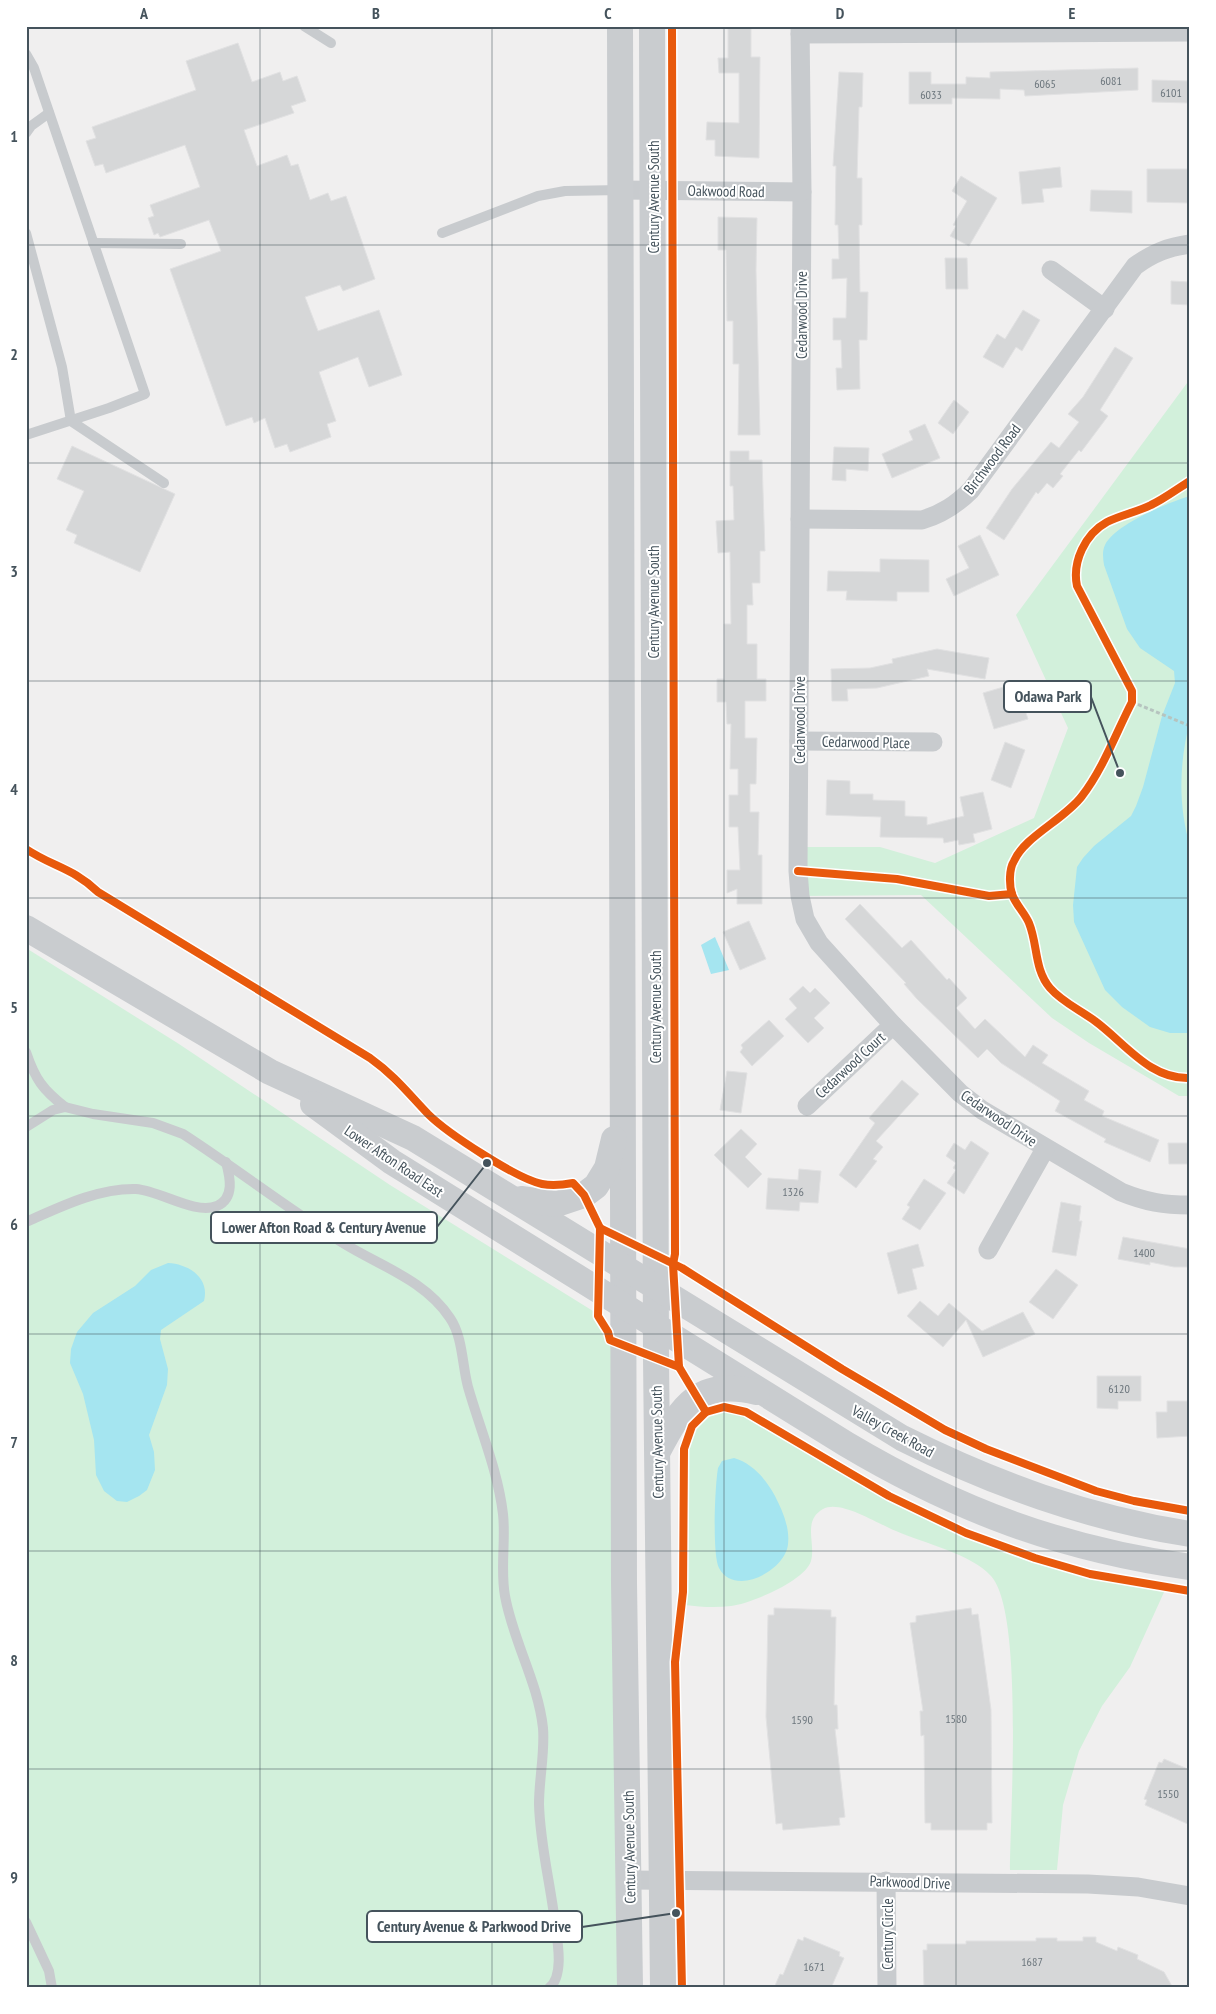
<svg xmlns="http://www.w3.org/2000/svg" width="1216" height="2014" viewBox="0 0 1216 2014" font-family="'PT Sans Narrow',sans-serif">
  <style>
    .green { fill: #d2f0db }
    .water { fill: #a5e5f0 }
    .building { fill: #d6d7d8; stroke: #e1e1e2 }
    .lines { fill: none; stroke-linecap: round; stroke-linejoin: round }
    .path { stroke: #b6c4bf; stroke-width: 3; stroke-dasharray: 4 2.5; stroke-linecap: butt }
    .service { stroke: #c8cbce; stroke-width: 10 }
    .minor { stroke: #c8cbce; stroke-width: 19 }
    .secondary { stroke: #c9cccf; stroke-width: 26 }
    .cycleway-casing { stroke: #fff; stroke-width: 11 }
    .cycleway { stroke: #e8590c; stroke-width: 8 }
    .grid { fill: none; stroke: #45535c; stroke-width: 1; stroke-opacity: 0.55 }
    .labels { text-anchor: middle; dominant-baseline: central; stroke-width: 4; stroke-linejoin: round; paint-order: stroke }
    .number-label { font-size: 12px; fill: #6b757c }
    .street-label { font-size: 15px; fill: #45535c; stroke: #fff }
    .leader { fill: none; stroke: #45535c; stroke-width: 2 }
    .callout-dot { fill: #45535c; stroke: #fff; stroke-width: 2 }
    .callout { fill: #fff; stroke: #45535c; stroke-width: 2 }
    .callout-label { font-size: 16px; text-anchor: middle; font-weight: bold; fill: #45535c }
    .neatline { fill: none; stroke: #45535c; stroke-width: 2 }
    .grid-label { font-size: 16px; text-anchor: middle; font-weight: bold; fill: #45535c }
  </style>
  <rect width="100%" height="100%" fill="#f0efef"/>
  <g class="green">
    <path d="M1190,379V1096H1179L1089,1043L1052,1018L921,895L800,896L798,847H880L935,863L1034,818L1068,728L1016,615Z"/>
    <path d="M26,948L179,1044L390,1185L593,1311L604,1321L612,1339L620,1988H26Z"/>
    <path d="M723,1410L737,1412L750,1417C801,1444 847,1478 898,1505C982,1548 1072,1575 1165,1590L1130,1667L1102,1706L1079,1751L1063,1805L1057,1870H1010C1010,1814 1024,1612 991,1576C972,1554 923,1543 896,1531C878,1524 840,1499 823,1509C802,1521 816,1543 811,1561C805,1581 750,1604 731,1606C716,1608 700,1607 685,1605L688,1443C692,1427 706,1412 723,1410Z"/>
  </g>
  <g class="water">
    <path d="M1190,496V721C1179,763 1178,805 1190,846V1033H1170L1150,1027L1122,1007L1105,990L1074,922L1073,905L1077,867L1083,858L1094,846L1131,816L1136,806L1143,787L1162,716L1175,683L1174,671L1140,648L1127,629L1104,565C1103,558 1102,551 1105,545C1114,525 1169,502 1190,496Z"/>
    <path d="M715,937L729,970L711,974L701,945Z"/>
    <path d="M168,1263C189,1264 210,1278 204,1301L161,1330L160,1339L168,1369L167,1385L149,1435L154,1452L155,1470L147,1490L139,1496L127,1502L117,1501L104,1491L96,1475L94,1440L83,1394L70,1363L71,1349L77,1332L93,1313L135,1286L151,1270Z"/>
    <path d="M734,1458C752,1463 766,1479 775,1496C782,1510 790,1527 788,1544C786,1570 735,1598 719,1568C712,1555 715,1485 718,1468L722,1461Z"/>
  </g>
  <g class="building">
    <path d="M728,26H751V57H760L759,158L715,156V140H706L707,122L739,123V73H719L718,58H728Z"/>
    <path d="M238,43L252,82L280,72L283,81L297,76L306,101L291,106L294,113L244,130L257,166L287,155L291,166L298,164L310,200L328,193L331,201L346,196L375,279L343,291L340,285L305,297L318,331L379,310L402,375L369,387L358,357L319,372L336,421L327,424L331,437L290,452L287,444L275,448L265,418L254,423L252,417L226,426L170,269L221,251L209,220L160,237L158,233L154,235L148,218L154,216L150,205L200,187L185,145L106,173L103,164L95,166L86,141L96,138L92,127L196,90L186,61Z"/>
    <path d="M1138,68V90L1025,96L1024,90L1000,89V99L952,98V104H909V72H931V84H966V77L990,78V72Z"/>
    <path d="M839,72L863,73L862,107H859L857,178H862V225H859L860,292H868L867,340H859L860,389L837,390L836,368H842L841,340H833V318H846L847,278L832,279V259H839L838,225H835L836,166H833Z"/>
    <path d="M1152,80L1190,81V103L1152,102Z"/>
    <path d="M1060,167L1062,187L1042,189L1044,202L1022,204L1019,172Z"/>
    <path d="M1147,169H1190V203L1147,202Z"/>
    <path d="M961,176L997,198L969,246L950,236L956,226L953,225L967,201L952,191Z"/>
    <path d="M1091,190L1132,191V213L1090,211Z"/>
    <path d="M718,217L757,218L756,271L760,435H738L739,364H733V321H727L726,250H718Z"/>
    <path d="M945,258H967L968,289H946Z"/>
    <path d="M1171,281L1190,282V305L1171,304Z"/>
    <path d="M1023,310L1040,320L1022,351L1016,347L1003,368L983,357L997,334L1005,339Z"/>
    <path d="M1115,347L1133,358L1100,410L1108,416L1081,452L1079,450L1060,474L1063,476L1053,488L1047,483L1038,494L1036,492L1004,540L986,528L1012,489L1051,442L1059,448L1079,422L1068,414L1083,397Z"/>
    <path d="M954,400L969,412L953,434L938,423Z"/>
    <path d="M925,424L940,458L892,478L882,454L913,440L909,431Z"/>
    <path d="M72,446L175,494L140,572L74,543L77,535L66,530L84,491L57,479Z"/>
    <path d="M834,447L869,448L868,471L846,469V481L832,480Z"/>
    <path d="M730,451H749V460H762L765,551H760V583H752L753,605H747V644H757V679H766V701H745V738H757L756,784H750V812H759L758,855H762V904H737V889L727,893V870H740L738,827H729V795H738V769H730L731,724H727L726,702H717V679H724V624H731L730,552L718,553L716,521L734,520L733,486H730Z"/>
    <path d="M980,535L999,575L954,596L946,579L969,568L958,546Z"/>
    <path d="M880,559L929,560V592H897V601L846,600L847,591H827L828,571L880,572Z"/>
    <path d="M937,649L989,658L985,679L927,669L929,676L877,688L847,689L848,701H832L831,669L870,668L893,663L892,659Z"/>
    <path d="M1007,686L1011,701L1021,698L1028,719L994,729L983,693Z"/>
    <path d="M1005,742L1025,750L1011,788L991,780Z"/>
    <path d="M827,780L850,781V794H873V800L905,801V816L927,817V825L964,816L960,797L983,792L992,829L973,834L975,842L959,845L958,840L944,843L943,838L880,837L881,817L826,815Z"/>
    <path d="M860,904L902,948L911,940L947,980L949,978L967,998L956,1008L975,1029L985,1019L1025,1057L1033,1045L1048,1055L1042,1063L1089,1091L1084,1100L1104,1111L1102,1116L1159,1140L1150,1162L1104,1142L1106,1139L1055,1111L1060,1101L1001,1063L987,1049L978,1058L917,999L904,984L906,983L845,919Z"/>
    <path d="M749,921L766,959L740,970L723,932Z"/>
    <path d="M803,986L810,993L815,988L830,1003L814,1018L824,1028L808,1043L785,1019L797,1008L789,999Z"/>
    <path d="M769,1020L784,1036L752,1066L740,1052L743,1048L741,1045Z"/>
    <path d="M727,1071L747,1073L741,1113L720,1110Z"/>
    <path d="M902,1080L919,1094L876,1141L883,1147L873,1159L877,1161L856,1188L839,1175L875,1123L869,1118Z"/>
    <path d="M741,1129L757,1144L745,1157L762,1174L748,1188L714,1155Z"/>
    <path d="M971,1141L989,1153L964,1194L947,1183L956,1170L953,1168L956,1163L946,1156L954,1143L965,1150Z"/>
    <path d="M1168,1143H1190V1164H1169Z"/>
    <path d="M799,1169L821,1171L818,1203L800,1202L799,1211L766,1209L768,1178L798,1180Z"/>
    <path d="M924,1179L946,1193L920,1230L902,1219L910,1207L907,1205Z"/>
    <path d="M1061,1202L1081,1206L1079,1221H1082L1076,1256L1052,1252Z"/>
    <path d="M1123,1237L1190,1249V1267H1174L1150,1262V1265L1118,1259Z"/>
    <path d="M918,1244L924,1266L912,1269L917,1289L898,1294L887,1253Z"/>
    <path d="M1056,1269L1078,1285L1053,1319L1029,1302Z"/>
    <path d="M920,1301L938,1316L949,1303L982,1331L1023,1312L1035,1334L983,1357L966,1320L943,1347L907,1316Z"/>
    <path d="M1097,1376H1141V1401H1118V1409L1097,1408Z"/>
    <path d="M1167,1401H1190V1436L1157,1438L1156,1412H1167Z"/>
    <path d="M774,1608L831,1610V1617H836L834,1705H837L838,1729H835L845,1817L839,1818L840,1825L783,1830L782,1823L776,1824L766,1717L768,1615H774Z"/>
    <path d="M971,1608L972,1615L978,1614L991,1710L992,1823H987V1830H931V1823H925L924,1735L921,1736L920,1711H923L910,1623L916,1622V1616Z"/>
    <path d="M1164,1759L1190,1770V1825L1145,1805L1147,1800L1144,1799L1159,1762L1162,1763Z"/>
    <path d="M804,1937L840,1952L839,1956L844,1958L831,1988H774L780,1974L783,1975L798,1939L803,1941Z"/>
    <path d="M1083,1937H1096V1942L1117,1951L1118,1947L1138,1955L1137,1959L1164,1972L1173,1988H924L923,1950H927V1944H966V1941H1036V1938H1057V1941H1083Z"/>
  </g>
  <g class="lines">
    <path class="path" d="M1132,702L1190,726"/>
    <g class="service">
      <path d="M304,26L331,43"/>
      <path d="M26,54L34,68L145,394L109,408L26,435"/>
      <path d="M26,133L31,126L49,113"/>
      <path d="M26,233L62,367L71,421L164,483"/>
      <path d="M442,233L538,196L565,191L621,190"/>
      <path d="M93,243L181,244"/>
      <path d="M26,1052C35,1079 43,1090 65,1107"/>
      <path d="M26,1127L53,1110L65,1107L93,1114L153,1123L183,1134C237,1169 288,1209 343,1243C380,1266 425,1280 450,1318C463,1337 462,1365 468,1387C480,1429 498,1471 503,1514C506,1541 500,1569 505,1596C513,1641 538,1682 543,1728C545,1753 539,1779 539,1804C540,1842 549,1878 554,1915C556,1934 566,1975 549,1988"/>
      <path d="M26,1222C60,1207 98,1188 136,1189C161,1191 195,1215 217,1206C235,1198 230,1177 226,1162"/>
      <path d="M26,1922L49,1971L52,1988"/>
    </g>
    <g class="minor">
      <path d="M800,26L802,192L798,871L800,896L805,919L819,943L893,1025L960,1093L982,1110L1121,1192C1146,1202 1163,1205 1190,1205"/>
      <path d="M800,34L1190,32"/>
      <path d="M621,190L802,192"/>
      <path d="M1051,270L1105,309"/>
      <path d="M800,519L922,520C942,514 956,505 971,490L1135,266C1153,253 1168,247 1190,244"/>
      <path d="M799,741L933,742"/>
      <path d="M807,1106L893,1025"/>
      <path d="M988,1250L1045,1149"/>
      <path d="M630,1880L1088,1884L1138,1887L1190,1896"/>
      <path d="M886,1881L887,1988"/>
    </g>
    <g class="secondary">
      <path d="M620,26L624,1583L630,1988"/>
      <path d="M652,26L656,1358L663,1988"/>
      <path d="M26,928L270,1072L413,1138L902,1438C994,1484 1087,1518 1190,1534"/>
      <path d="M313,1104L392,1162L846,1444C957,1510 1061,1549 1190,1567"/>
      <path d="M521,1199L557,1204L584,1195L596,1186L607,1168L614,1139"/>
      <path d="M658,1451C682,1405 699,1378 757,1392"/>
    </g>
    <defs>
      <g id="cycleway">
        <path d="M672,26L675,1254L673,1264L679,1367L706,1412"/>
        <path d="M1190,481C1177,489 1164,499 1151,505C1137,512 1121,515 1107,522C1085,534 1072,562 1077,586L1132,691V702C1116,733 1103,769 1082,796C1065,819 1024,837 1014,861C1009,869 1009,885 1012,894C1015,904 1025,913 1029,923C1038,945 1034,969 1050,988C1062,1002 1080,1010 1095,1021C1125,1043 1150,1080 1190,1078"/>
        <path d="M26,849C53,867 73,868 98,892L370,1058C395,1076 407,1092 428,1114C447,1133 517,1179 542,1184C553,1186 562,1185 573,1183L584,1195L600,1228L682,1268L842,1369L945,1430L986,1449L1096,1491L1134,1501L1190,1511"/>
        <path d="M798,871L897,879L989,896L1012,894"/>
        <path d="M600,1228L598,1316L608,1332L610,1340L679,1367"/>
        <path d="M682,1988L675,1662L683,1592L684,1449L692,1426L706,1412L724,1407L746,1412L889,1496L966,1533L1035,1558L1090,1574L1190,1591"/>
      </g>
    </defs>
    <use href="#cycleway" class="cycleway-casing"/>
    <use href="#cycleway" class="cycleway"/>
  </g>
  <path class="grid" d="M260,26V1988M492,26V1988M724,26V1988M956,26V1988M26,245H1190M26,463H1190M26,681H1190M26,898H1190M26,1116H1190M26,1334H1190M26,1551H1190M26,1769H1190"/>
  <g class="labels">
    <g class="number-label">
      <text x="1111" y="80">6081</text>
      <text x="1045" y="83">6065</text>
      <text x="1171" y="92">6101</text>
      <text x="931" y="94">6033</text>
      <text x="793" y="1191">1326</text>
      <text x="1144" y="1252">1400</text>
      <text x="1119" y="1388">6120</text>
      <text x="956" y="1718">1580</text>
      <text x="802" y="1719">1590</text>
      <text x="1168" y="1793">1550</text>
      <text x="1032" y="1961">1687</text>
      <text x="814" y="1966">1671</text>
    </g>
    <g class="street-label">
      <text transform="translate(726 191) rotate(1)">Oakwood Road</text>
      <text transform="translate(653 197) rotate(-90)">Century Avenue South</text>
      <text transform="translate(801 315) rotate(-90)">Cedarwood Drive</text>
      <text transform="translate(992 459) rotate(-53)">Birchwood Road</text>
      <text transform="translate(653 602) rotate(-90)">Century Avenue South</text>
      <text transform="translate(799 720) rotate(-90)">Cedarwood Drive</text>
      <text transform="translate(866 742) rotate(1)">Cedarwood Place</text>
      <text transform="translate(655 1007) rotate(-90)">Century Avenue South</text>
      <text transform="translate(850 1065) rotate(-43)">Cedarwood Court</text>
      <text transform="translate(999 1118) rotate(34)">Cedarwood Drive</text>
      <text transform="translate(394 1161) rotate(34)">Lower Afton Road East</text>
      <text transform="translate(893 1431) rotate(29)">Valley Creek Road</text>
      <text transform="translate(657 1442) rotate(-91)">Century Avenue South</text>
      <text transform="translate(629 1847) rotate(-91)">Century Avenue South</text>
      <text transform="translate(910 1882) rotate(2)">Parkwood Drive</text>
      <text transform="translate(887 1934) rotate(-90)">Century Circle</text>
    </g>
  </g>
  <path class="leader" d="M1120 773L1091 697M487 1163L437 1227M676 1913L582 1927"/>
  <g class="callout-dot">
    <circle cx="1120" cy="773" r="5"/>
    <circle cx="487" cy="1163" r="5"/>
    <circle cx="676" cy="1913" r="5"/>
  </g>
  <g class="callout">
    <rect x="1004" y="681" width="87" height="31" rx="5"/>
    <rect x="211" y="1212" width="226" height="31" rx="5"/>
    <rect x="367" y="1911" width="215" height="31" rx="5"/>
  </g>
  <g class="callout-label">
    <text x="1048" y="702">Odawa Park</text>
    <text x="324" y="1233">Lower Afton Road &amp; Century Avenue</text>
    <text x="474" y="1932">Century Avenue &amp; Parkwood Drive</text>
  </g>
  <rect width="1216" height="2014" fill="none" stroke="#ffffff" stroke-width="55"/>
  <rect x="28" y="28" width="1160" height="1958" class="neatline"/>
  <g class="grid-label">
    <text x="144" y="19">A</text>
    <text x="376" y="19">B</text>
    <text x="608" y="19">C</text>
    <text x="840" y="19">D</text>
    <text x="1072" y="19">E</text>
    <text x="14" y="142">1</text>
    <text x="14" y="360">2</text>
    <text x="14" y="577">3</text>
    <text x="14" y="795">4</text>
    <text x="14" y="1013">5</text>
    <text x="14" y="1230">6</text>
    <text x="14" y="1448">7</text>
    <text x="14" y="1666">8</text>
    <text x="14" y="1883">9</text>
  </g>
</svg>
